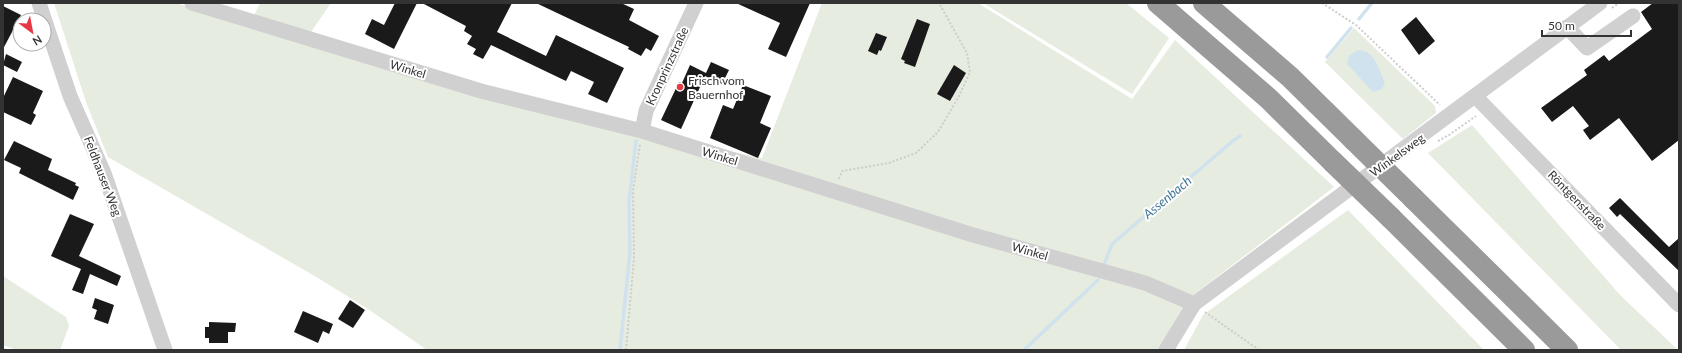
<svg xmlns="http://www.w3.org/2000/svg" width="1682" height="353" viewBox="0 0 1682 353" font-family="Lato,sans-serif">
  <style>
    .green { fill: #e6ecdf }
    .water { fill: #cfe2ee }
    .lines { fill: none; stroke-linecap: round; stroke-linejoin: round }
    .stream { stroke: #cfe2ee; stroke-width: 3.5 }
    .building { fill: #1a1a1a }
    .path { stroke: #cdcdcd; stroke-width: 2; stroke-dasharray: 2 2; stroke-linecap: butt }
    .minor { stroke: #d0d0d0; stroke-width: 15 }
    .highway { stroke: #9a9a9a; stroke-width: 22 }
    .highway-bridge { stroke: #9a9a9a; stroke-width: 22 }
    .poi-dot { fill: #e63946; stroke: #fff; stroke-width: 1.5 }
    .labels { text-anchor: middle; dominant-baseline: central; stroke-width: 4; stroke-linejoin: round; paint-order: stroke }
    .street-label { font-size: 12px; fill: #333; stroke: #fff }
    .poi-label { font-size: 12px; fill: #333; stroke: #fff; text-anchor: start }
    .water-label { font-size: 13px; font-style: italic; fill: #3f7597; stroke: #fff }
  </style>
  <rect width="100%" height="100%" fill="#fff"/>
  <g class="green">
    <path d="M54,3H176L249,26L260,3H331L311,32L628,130L762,158L822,3H978L1132,99L1175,40L1334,187L1187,300L1158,350H427L368,309L318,278L108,157L86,102Z"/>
    <path d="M983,3H1126L1169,38L1132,94Z"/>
    <path d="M1354,28L1435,106L1436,113L1403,139L1325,62Z"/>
    <path d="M1472,125L1620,295L1678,350H1621L1428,153Z"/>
    <path d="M1348,210L1484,350H1184L1203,315Z"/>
    <path d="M3,276L66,317L69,326L60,350H17L3,345Z"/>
  </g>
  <path class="water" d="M1358,50C1375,50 1379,70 1385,83L1382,89L1373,92L1347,64L1349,56Z"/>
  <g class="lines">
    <g class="stream">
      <path d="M1359,19L1372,3"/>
      <path d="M1327,57L1351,28"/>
      <path d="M1104,265L1112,244L1234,140L1240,136"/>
      <path d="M620,350L630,252L629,201L636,141"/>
      <path d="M1024,350L1098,280"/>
    </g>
  </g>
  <g class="building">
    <path d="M395,3H417L394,49L365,34L372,19L384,25Z"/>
    <path d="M422,3H512L497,32L546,56L556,35L624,68L607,103L588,94L594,82L571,71L566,81L491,45L483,59L473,54L476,49L467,44L472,36L464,31L466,26Z"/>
    <path d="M536,3H621L634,9L629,20L659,36L651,51L646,48L641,56L628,49L629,47Z"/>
    <path d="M736,3H810L786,57L768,49L780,23Z"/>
    <path d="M1653,3H1679V140L1652,161L1619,118L1590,140L1583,130L1589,126L1573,106L1552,122L1541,108L1587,75L1584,70L1604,55L1609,61L1652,29L1641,12Z"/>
    <path d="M3,6L21,15L3,49Z"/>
    <path d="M1416,17L1435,41L1419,55L1401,30Z"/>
    <path d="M917,19L930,24L915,67L904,63L905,61L901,59Z"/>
    <path d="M876,33L887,37L881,51L879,50L877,55L868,51Z"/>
    <path d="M6,54L22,62L17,72L3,65Z"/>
    <path d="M711,62L729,70L722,84L705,76L681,129L661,120L679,82L682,83L690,65L706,73Z"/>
    <path d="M954,65L966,73L950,101L937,94Z"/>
    <path d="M13,77L43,91L33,113L36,115L31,125L3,112V98Z"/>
    <path d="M743,85L771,96L760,123L771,128L758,158L710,138L723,105L733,109Z"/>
    <path d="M14,141L52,159L48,170L76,183L75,185L79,187L73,200L19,173L21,168L4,160Z"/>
    <path d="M1620,198L1669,247L1679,238V271L1620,214L1617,217L1609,208Z"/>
    <path d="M70,214L94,224L79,256L121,276L117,286L90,274L83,294L72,290L81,269L51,256Z"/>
    <path d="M95,298L114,305L108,324L94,319L97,310L92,308Z"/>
    <path d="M350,300L365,310L353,328L338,319Z"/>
    <path d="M303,311L333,324L329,334L323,331L318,343L294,332Z"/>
    <path d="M209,322L236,323L235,332H228V343H209V338H205V327H209Z"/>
  </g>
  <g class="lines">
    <g class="path">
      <path d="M1322,3L1356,25L1440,105"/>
      <path d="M1612,8L1619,3"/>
      <path d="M1438,141L1449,135L1476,116"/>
      <path d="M839,179L842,171L889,163L916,153L938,132L959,96L970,72L967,53L940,5"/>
      <path d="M1205,312L1259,350"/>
      <path d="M3,349L6,350"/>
      <path d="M626,350L634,258L633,191L640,144"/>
    </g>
    <g class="minor">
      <path d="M39,3L70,96L104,173L165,350"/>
      <path d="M192,3L481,91L642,131L973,235L1145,283L1194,304"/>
      <path d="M1567,27L1587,48L1633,16"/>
      <path d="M1475,96L1679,305"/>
      <path d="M642,131L646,111L696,3"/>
      <path d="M1166,350L1194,304L1600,3"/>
    </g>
    <g class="highway">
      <path d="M1158,3L1269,99L1333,162"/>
      <path d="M1204,3L1290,77L1354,140"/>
      <path d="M1413,198L1567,350"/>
      <path d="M1391,218L1524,350"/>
    </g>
    <g class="highway-bridge">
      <path d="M1354,140L1413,198"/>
      <path d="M1333,162L1391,218"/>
    </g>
  </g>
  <circle class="poi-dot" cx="680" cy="87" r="4"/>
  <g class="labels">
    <g class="street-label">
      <text transform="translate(667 66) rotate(-65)">Kronprinzstraße</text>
      <text transform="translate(408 69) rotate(17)">Winkel</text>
      <text transform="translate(1397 155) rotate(-36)">Winkelsweg</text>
      <text transform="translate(720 156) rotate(17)">Winkel</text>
      <text transform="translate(103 176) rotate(69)">Feldhauser Weg</text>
      <text transform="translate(1577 200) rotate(46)">Röntgenstraße</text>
      <text transform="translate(1030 251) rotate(16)">Winkel</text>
    </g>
    <g class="poi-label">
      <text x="688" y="80">Frisch vom<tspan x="688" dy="14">Bauernhof</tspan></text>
    </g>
    <g class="water-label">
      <text transform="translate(1167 197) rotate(-40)">Assenbach</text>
    </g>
  </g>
  <rect width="1682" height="353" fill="none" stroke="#333333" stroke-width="8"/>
  <g transform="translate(32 32) rotate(148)"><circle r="19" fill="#ffffff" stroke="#adadad"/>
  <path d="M0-3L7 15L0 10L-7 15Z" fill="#e63946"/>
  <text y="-6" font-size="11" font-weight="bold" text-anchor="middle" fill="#333333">N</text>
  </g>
  <path d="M1542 30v6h89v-6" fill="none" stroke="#333333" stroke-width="2"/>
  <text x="1548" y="30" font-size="12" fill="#333333" stroke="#ffffff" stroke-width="3" paint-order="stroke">50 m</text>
</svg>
